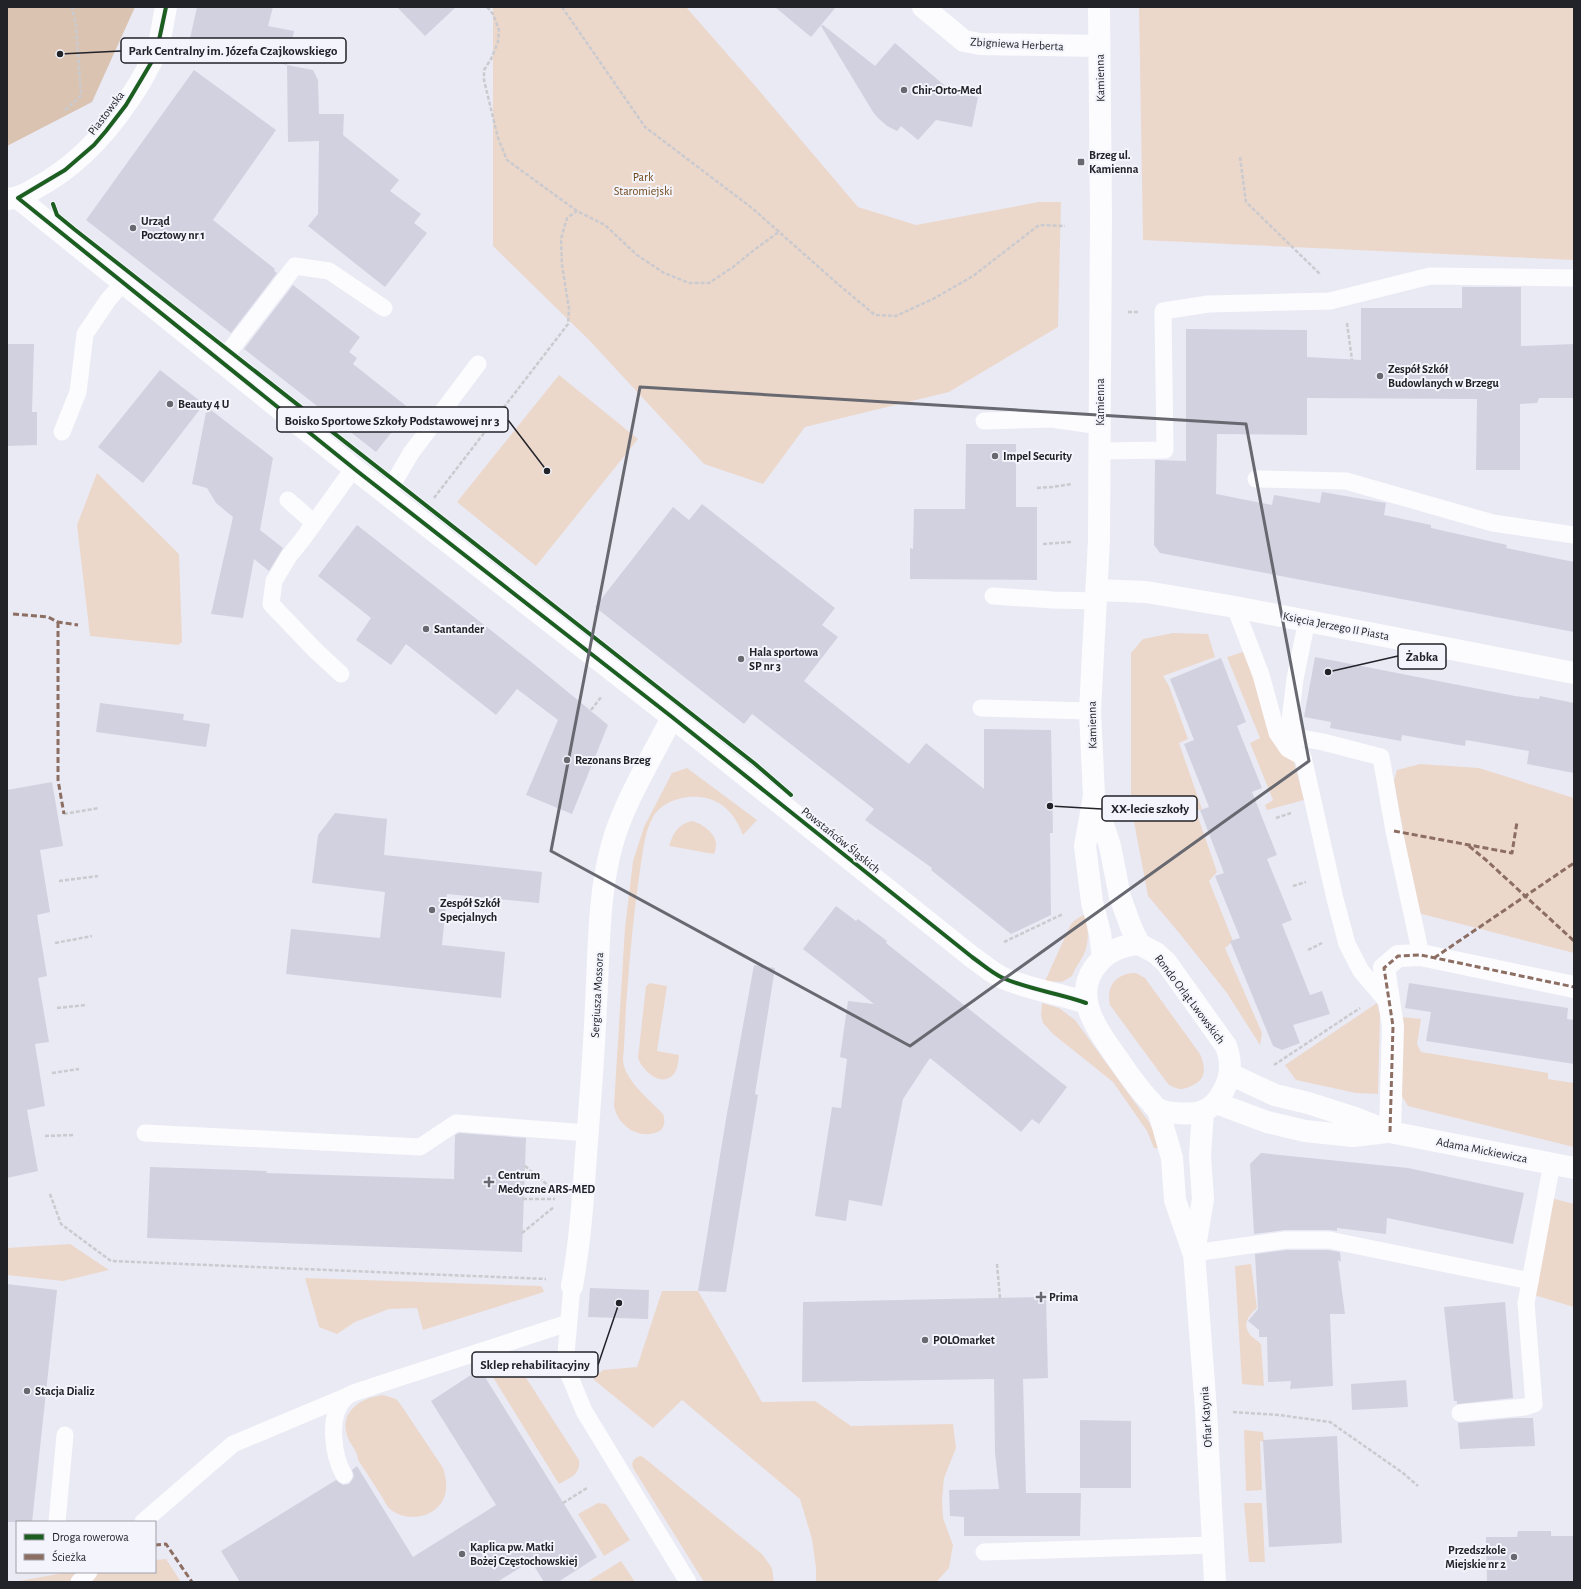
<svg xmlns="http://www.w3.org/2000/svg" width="1581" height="1589" viewBox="0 0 1581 1589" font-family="'Alegreya Sans',sans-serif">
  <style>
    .green { fill: #ecd8cb }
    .forest { fill: #dac3b1 }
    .building { fill: #d1d1e0 }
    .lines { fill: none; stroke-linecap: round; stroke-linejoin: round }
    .path { stroke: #cacacf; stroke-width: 2.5; stroke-dasharray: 4 2; stroke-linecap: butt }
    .service { stroke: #fcfcfe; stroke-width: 17 }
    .minor { stroke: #fcfcfe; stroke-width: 22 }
    .secondary { stroke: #fcfcfe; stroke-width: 22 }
    .quiet { stroke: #8d6e63; stroke-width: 3; stroke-dasharray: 6 3; stroke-linecap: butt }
    .cycleway-casing { stroke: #f4f4fc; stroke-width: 6 }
    .cycleway { stroke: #1b5e20; stroke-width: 4 }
    .marked { fill: none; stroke: #686870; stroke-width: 3; stroke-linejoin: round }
    .poi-dot { fill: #686870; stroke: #f4f4fc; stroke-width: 1.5 }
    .labels { text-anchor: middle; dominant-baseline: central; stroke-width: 4; stroke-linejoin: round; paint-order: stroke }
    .street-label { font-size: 12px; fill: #222229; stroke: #f4f4fc }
    .poi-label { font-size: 12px; font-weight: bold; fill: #222229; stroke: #f4f4fc; text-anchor: start }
    .park-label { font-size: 12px; fill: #704718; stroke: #f4f4fc }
    .leader { fill: none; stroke: #222229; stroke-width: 1.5 }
    .callout-dot { fill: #222229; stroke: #f4f4fc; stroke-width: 1.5 }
    .callout { fill: #f4f4fc; stroke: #222229; stroke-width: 1.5 }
    .callout-label { font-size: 13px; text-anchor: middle; font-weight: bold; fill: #222229 }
  </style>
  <rect width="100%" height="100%" fill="#eaeaf5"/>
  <g class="green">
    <path d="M493,7H686L757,88L858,207L916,225L1039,202H1061L1058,327L949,392L805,427L763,484L704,464L589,340L493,246Z"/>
    <path d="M1139,7H1574V260L1143,240Z"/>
    <path d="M559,375L638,439L536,566L457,502Z"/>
    <path d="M97,473L179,554L182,642L178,645L90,636L77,525Z"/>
    <path d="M1173,633L1208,634L1215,657L1163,676L1169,686L1188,739L1179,743L1202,809L1196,811L1217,872L1209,881L1233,941L1225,948L1262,1033L1260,1045L1227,993L1180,934L1148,896L1131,806V653L1143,639Z"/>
    <path d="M1246,651L1279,751L1293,758L1304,800L1267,810L1265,805L1273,800L1250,743L1260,738L1227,657Z"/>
    <path d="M1420,764L1479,768L1574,798V953L1418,913L1394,781L1397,770Z"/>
    <path d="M687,768L757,820L743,835C736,817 726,803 706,798C688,794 663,800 653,817C644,833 643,853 640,870C634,911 630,952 627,994C625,1016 625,1038 623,1060C624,1080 650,1100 663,1114C665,1120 665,1125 661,1130C642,1142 617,1127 614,1105L625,928L633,861L644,827L672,773Z"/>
    <path d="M691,821C701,822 716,834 716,844C716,848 715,851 714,854L669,846C673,834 677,825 691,821Z"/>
    <path d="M1085,914C1088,928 1090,940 1084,954C1080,962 1075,968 1072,976L1062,982L1045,981L1071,924L1075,920Z"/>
    <path d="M1131,973H1136L1145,978L1200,1054C1205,1066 1207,1077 1195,1084C1190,1087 1185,1089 1179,1089C1175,1088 1171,1086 1168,1084L1110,1005C1106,988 1114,976 1131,973Z"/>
    <path d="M650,983L667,986L657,1051L679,1055C678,1062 678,1071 672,1076C659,1087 642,1069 638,1058L646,986Z"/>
    <path d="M1042,1003L1059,1008L1075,1020L1149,1122L1157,1138L1159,1148H1154L1147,1131L1113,1082L1053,1034L1043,1023L1041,1015Z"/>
    <path d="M1377,1003L1380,1015L1378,1094L1356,1093L1296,1080L1285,1065Z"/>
    <path d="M1402,1017L1421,1019L1417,1044L1421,1052L1548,1073V1079L1574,1083V1147L1408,1106L1400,1093Z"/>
    <path d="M1551,1198L1574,1204V1307L1534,1295Z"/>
    <path d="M70,1244L109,1270L63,1281L7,1275V1248Z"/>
    <path d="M1251,1264L1257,1308C1250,1314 1242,1323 1249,1333C1251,1337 1257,1340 1261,1344L1264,1386L1242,1384L1235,1266Z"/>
    <path d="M305,1278L540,1286L542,1287L544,1292L423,1330L417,1308L389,1309L355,1322L337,1334L319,1327Z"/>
    <path d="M662,1291H698L762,1402L815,1401L851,1426L953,1424L956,1448L944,1478L942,1500L943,1518L953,1545L949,1568L938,1580V1582H816V1568L812,1539L800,1499L682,1400L653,1428L593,1379L603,1370L637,1367Z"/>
    <path d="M504,1362L513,1363L521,1370L579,1460C581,1474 570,1478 559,1484L488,1369Z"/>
    <path d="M383,1395L396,1399L401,1405L443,1468C445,1475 447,1482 446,1490C443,1516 409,1525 390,1509C387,1507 384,1500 382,1497C374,1484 366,1472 358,1460C358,1451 351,1446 348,1438C338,1412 360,1398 383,1395Z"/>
    <path d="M1244,1430L1263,1432L1264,1442L1260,1441L1262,1490L1246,1491Z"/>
    <path d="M640,1456L643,1457L762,1554L772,1568L774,1582H704L633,1468C631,1462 634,1458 640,1456Z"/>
    <path d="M598,1503L606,1504L609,1508L630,1540L604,1556L578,1514Z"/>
    <path d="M1262,1503L1265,1562H1249L1244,1503Z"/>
    <path d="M166,1559L181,1582H7V1580L13,1582L69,1572H155V1560Z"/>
    <path d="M621,1561L635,1582H587Z"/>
  </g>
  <path class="forest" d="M7,7H135L92,102L7,146Z"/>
  <g class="building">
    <path d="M197,7H273L268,26L294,31L287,65L189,43Z"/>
    <path d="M397,7H456L425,36Z"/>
    <path d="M775,7H836L811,37Z"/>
    <path d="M823,25L875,66L895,43L952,92L978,97L972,127L936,120L918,140L901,126L897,131L887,126L878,118L873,112L821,26Z"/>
    <path d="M287,65L313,70L318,80L319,114H344L343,135L399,180L390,191L421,214L414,223L427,233L385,287L308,226L318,214L319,141L288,142Z"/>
    <path d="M194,70L276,130L213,220L275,269L274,271L277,273L231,333L86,220Z"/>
    <path d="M293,285L360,337L349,352L357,358L353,364L410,409L376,452L244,349Z"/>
    <path d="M1462,287H1521V346L1574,344V398H1539L1537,403L1520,404V470H1476L1477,399L1307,398V435L1217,434L1216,494L1272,505L1274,495L1320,503L1322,492L1386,503L1384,515L1431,525V528L1507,545L1506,548L1574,562V632L1160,553L1154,545L1155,460L1186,461V329L1307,330V357L1361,360V308H1462Z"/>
    <path d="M7,344H34L32,412H37V445L7,446Z"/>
    <path d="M160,370L204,404L143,483L98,447Z"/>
    <path d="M207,407L273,458L260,530L283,548L269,571L254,559L243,618L211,614L233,517L216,503L207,488L192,484Z"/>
    <path d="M966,444H1016V507H1037V580L910,579V548L913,549L914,509H965Z"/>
    <path d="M702,504L835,608L822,625L838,637L804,681L909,764L926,743L984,789V729L1051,730L1053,833H1050L1051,915L1011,934L931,870L932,868L865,820L874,809L752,714L744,724L595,607L673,507L689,520Z"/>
    <path d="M357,525L535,665L608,725L572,814L526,795L558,720L517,689L496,715L406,644L391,665L356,640L371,618L318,576Z"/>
    <path d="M1315,657L1515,696L1539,699L1540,696L1574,703V773L1527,764L1529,751L1466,740L1465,746L1402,735L1401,741L1330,728L1331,722L1304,717Z"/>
    <path d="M1221,658L1246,722L1237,726L1262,788L1252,792L1277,855L1267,859L1292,920L1282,924L1310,995L1322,991L1330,1014L1293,1025L1300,1043L1282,1050L1273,1046L1230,941L1240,938L1215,876L1224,873L1200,810L1209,807L1184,744L1194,740L1170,679Z"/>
    <path d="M100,703L184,714L183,720L210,724L206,747L96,732Z"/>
    <path d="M52,782L63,846L40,850L50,912L37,915L47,976L38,978L49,1042L35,1044L45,1106L27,1110L38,1171L7,1178V790Z"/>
    <path d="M335,813L387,819L384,855L542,872L539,903L447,894L442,945L505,952L501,998L286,974L291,929L380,938L385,892L312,883L318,835Z"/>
    <path d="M836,906L856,921L858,919L887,941L886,943L1067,1087L1039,1124L1032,1119L1021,1132L930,1058L903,1099L882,1206L849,1200L846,1221L815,1216L832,1107L841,1108L847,1059L840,1057L848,1001L874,1004L803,949Z"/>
    <path d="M754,965L775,968L755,1094L758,1095L726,1292L698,1291L726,1119Z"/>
    <path d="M1409,983L1568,1008L1567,1019L1574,1020V1064L1426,1041L1431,1012L1405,1008Z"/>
    <path d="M459,1133L526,1138L522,1252L147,1238L150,1167L267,1171L266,1173L454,1179L455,1135Z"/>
    <path d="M1261,1153L1408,1168L1524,1193L1513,1244L1387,1218L1386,1234L1337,1228V1231L1329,1230H1285L1254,1234L1250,1164Z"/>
    <path d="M1286,1250H1328L1340,1252L1341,1262L1338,1260L1345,1314H1330L1333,1386L1290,1389L1291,1381L1268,1382L1267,1337H1259V1330L1248,1321L1258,1309L1255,1254Z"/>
    <path d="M7,1284L57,1290L32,1522H7Z"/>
    <path d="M590,1288L649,1290L648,1319L588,1317Z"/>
    <path d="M1046,1297L1048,1378L1023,1379L1026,1493H1081L1080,1536H964V1517L950,1516L949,1490L999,1489L995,1453L994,1379L802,1382L803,1302Z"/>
    <path d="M1505,1302L1513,1398L1457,1404V1401H1454L1444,1307Z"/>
    <path d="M480,1369L597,1557L558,1582H544L531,1561L497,1582H240L221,1551L336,1480L343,1485L349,1484L352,1480L354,1476L352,1470L357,1466L413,1557L496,1505L431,1401Z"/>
    <path d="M1406,1380L1408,1407L1352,1410L1351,1384Z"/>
    <path d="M1515,1418H1533L1535,1446L1460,1449L1458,1423Z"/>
    <path d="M1080,1420L1131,1421V1488H1080Z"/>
    <path d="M1337,1436L1342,1543L1269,1547L1263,1440Z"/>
    <path d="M1518,1531H1551V1536H1574V1582H1487L1486,1537H1517Z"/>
  </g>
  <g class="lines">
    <g class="path">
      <path d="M487,7L493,14L499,30L498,42L491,59L484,70V80L498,138L507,160L577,211L605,225L637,255L664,273L689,283H709L733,267L754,250L780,231"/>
      <path d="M562,7L645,127L752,208L839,285L875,315L896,316L933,299L973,276L1039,225L1065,226"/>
      <path d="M65,110L81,96L76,25L72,7"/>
      <path d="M1240,157L1246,202L1321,275"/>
      <path d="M1128,312H1139"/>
      <path d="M1347,323L1352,360"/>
      <path d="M1016,461L1052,456L1073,457"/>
      <path d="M1037,488L1052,487L1072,484"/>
      <path d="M434,498L568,324L569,309L562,265L561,239L567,218L577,211"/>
      <path d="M1043,544L1071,542"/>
      <path d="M591,710L602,696"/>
      <path d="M64,814L99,808"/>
      <path d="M1276,818L1291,813"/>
      <path d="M59,881L98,876"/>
      <path d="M1293,886L1306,882"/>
      <path d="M1004,942L1063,914"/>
      <path d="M55,943L92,936"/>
      <path d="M1308,950L1322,943"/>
      <path d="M57,1008L86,1005"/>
      <path d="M1274,1065L1360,1008"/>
      <path d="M52,1073L79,1069"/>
      <path d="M45,1136L73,1135"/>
      <path d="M525,1166L556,1192"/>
      <path d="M50,1194L61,1224L111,1261L546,1279"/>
      <path d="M523,1199H555"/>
      <path d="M522,1233L554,1207"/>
      <path d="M997,1264L1000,1298"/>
      <path d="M1233,1412L1279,1415L1330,1422L1403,1473L1418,1486"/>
      <path d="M563,1503L587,1488"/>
    </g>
    <g class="service">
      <path d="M221,362L295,266L329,271L384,308"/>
      <path d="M984,421L1052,419L1100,426"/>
      <path d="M62,432L78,392L85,334L108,300L123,283"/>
      <path d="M1100,451L1165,450L1163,311L1208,304L1330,301L1430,276L1574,278"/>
      <path d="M1256,479L1346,481L1493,523L1574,535"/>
      <path d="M387,494L411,453L478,364"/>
      <path d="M288,500L314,523"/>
      <path d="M993,596L1053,600L1096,601"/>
      <path d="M1235,607L1261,675L1277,733L1288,749L1303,757L1335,899L1347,944L1361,971L1390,1005"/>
      <path d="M1307,620L1295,679L1290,720L1296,737L1323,742L1381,757L1394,831L1421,955"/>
      <path d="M341,674L316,651L271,604L274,581L289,556L302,540L348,476L357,471"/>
      <path d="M981,708L1090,711"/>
      <path d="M145,1133L420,1147L456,1123L588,1133"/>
      <path d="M1194,1253L1285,1240H1329L1530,1281"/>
      <path d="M572,1286L565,1365L584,1411L688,1582"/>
      <path d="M1460,1413L1525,1407L1534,1404L1526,1303L1552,1163"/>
      <path d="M344,1475C333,1456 327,1415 345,1398C349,1393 367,1389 374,1386L568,1323"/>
      <path d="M57,1522L65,1435"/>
      <path d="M143,1522L233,1444L345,1397"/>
      <path d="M984,1552L1213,1545"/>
      <path d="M79,1582L89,1572"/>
    </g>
    <g class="minor">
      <path d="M923,7L964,41L980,44L1099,46"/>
      <path d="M1099,7L1101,216L1099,540L1090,711L1094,796L1085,846L1092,902L1100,933L1103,958"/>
      <path d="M18,198L357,471L672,717L972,957C982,964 992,973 1003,978C1030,990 1059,993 1086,1003"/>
      <path d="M1097,590L1146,592L1235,607L1574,673"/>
      <path d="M1095,800L1110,846L1120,897L1131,927L1139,944"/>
      <path d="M1139,944L1156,953L1166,962L1226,1046C1233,1065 1231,1081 1219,1098C1216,1103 1209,1109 1203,1111C1194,1115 1167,1114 1158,1109C1156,1108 1153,1105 1152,1103C1140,1091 1131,1078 1122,1065C1102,1035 1067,997 1099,962C1109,951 1123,945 1139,944Z"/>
      <path d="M1230,1074L1275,1095L1308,1103L1355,1118L1390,1132L1574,1168"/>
      <path d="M1216,1103L1267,1122L1305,1131L1353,1136L1387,1132"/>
      <path d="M1158,1109L1172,1158L1175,1200L1193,1252"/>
      <path d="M1203,1111L1200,1156L1203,1199L1194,1253L1206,1410L1215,1582"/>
      <path d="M1390,1132L1393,1026L1384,968L1398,956L1421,955L1574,987"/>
      <path d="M572,1286C580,1243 583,1199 586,1154C590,1104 594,1054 596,1004C599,952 598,895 612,845C624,801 652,758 672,717"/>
    </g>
    <path class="secondary" d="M7,199C23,198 34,189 48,181C87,157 115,123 139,84C146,72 153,60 158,46C162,34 163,20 166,7"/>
    <g class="quiet">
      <path d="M13,614L48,617L58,622L78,625"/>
      <path d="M58,622V780L64,814"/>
      <path d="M1394,831L1512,853L1517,822"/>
      <path d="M1469,846L1486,860L1574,941"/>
      <path d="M1434,958L1574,863"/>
      <path d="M1390,1132L1393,1026L1384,968L1398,956L1421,955L1574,987"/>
      <path d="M155,1545L166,1544L192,1582"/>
    </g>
    <defs>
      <g id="cycleway">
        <path d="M166,7L158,45L151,63L126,105L106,131L94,145L65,170L18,198L357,471L672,717L972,957C982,964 992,973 1003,978C1030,990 1059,993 1086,1003"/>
        <path d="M53,204L57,215L74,229L754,763L791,795"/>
      </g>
    </defs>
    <use href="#cycleway" class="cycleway-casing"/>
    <use href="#cycleway" class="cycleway"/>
  </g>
  <path class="marked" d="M640,387L1246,424L1309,761L910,1046L551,851Z"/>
  <g class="poi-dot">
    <circle cx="904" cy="90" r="4"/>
    <rect x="1077" y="158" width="8" height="8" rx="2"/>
    <circle cx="133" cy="228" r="4"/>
    <circle cx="1380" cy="376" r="4"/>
    <circle cx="170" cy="404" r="4"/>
    <circle cx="995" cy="456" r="4"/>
    <circle cx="426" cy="629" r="4"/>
    <circle cx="741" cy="659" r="4"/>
    <circle cx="567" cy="760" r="4"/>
    <circle cx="432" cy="910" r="4"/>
    <path d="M487 1176h4v4h4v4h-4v4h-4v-4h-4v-4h4z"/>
    <path d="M1039 1291h4v4h4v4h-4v4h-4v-4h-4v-4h4z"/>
    <circle cx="925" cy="1340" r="4"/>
    <circle cx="27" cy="1391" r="4"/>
    <circle cx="462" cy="1554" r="4"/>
    <circle cx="1514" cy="1557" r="4"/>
  </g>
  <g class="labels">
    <g class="street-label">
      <text transform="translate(1017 44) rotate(3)">Zbigniewa Herberta</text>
      <text transform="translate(1100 78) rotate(-91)">Kamienna</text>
      <text transform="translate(106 113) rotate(-53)">Piastowska</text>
      <text transform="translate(1100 402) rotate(-90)">Kamienna</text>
      <text transform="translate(1336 626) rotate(11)">Księcia Jerzego II Piasta</text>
      <text transform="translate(1092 725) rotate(-91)">Kamienna</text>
      <text transform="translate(841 840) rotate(39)">Powstańców Śląskich</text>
      <text transform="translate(597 995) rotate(-87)">Sergiusza Mossora</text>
      <text transform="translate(1190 999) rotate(53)">Rondo Orląt Lwowskich</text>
      <text transform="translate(1482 1150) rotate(11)">Adama Mickiewicza</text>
      <text transform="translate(1206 1417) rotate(-94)">Ofiar Katynia</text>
    </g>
    <g class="poi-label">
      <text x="912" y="90">Chir-Orto-Med</text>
      <text x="1089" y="155">Brzeg ul.<tspan x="1089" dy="14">Kamienna</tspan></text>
      <text x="141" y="221">Urząd<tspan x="141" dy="14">Pocztowy nr 1</tspan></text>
      <text x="1388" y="369">Zespół Szkół<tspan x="1388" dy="14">Budowlanych w Brzegu</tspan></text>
      <text x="178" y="404">Beauty 4 U</text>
      <text x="1003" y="456">Impel Security</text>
      <text x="434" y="629">Santander</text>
      <text x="749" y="652">Hala sportowa<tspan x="749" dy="14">SP nr 3</tspan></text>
      <text x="575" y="760">Rezonans Brzeg</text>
      <text x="440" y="903">Zespół Szkół<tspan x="440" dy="14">Specjalnych</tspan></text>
      <text x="498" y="1175">Centrum<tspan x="498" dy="14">Medyczne ARS-MED</tspan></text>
      <text x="1049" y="1297">Prima</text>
      <text x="933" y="1340">POLOmarket</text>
      <text x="35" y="1391">Stacja Dializ</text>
      <text x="470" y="1547">Kaplica pw. Matki<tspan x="470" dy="14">Bożej Częstochowskiej</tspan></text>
      <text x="1506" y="1550" text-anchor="end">Przedszkole<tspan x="1506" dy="14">Miejskie nr 2</tspan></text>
    </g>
    <g class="park-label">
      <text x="643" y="177">Park<tspan x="643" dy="14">Staromiejski</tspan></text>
    </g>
  </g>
  <path class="leader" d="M60 54L121 51M547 471L508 420M1328 672L1398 656M1050 806L1102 809M619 1303L598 1365"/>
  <g class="callout-dot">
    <circle cx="60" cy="54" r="4"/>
    <circle cx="547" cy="471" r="4"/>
    <circle cx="1328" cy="672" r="4"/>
    <circle cx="1050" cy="806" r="4"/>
    <circle cx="619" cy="1303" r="4"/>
  </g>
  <g class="callout">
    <rect x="121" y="38" width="225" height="25" rx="4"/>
    <rect x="277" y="407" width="231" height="25" rx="4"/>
    <rect x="1398" y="644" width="48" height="25" rx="4"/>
    <rect x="1102" y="796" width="95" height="25" rx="4"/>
    <rect x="472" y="1352" width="126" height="25" rx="4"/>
  </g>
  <g class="callout-label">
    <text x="233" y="55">Park Centralny im. Józefa Czajkowskiego</text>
    <text x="392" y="425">Boisko Sportowe Szkoły Podstawowej nr 3</text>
    <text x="1422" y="661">Żabka</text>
    <text x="1150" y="813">XX-lecie szkoły</text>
    <text x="535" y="1369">Sklep rehabilitacyjny</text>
  </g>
  <rect width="1581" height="1589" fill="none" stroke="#222229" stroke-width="16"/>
  <rect x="16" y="1521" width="140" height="52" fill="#f4f4fc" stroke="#a0a0a8"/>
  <rect x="24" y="1534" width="20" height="6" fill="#1b5e20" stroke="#a0a0a8"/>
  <text x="52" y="1541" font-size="12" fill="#222229">Droga rowerowa</text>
  <rect x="24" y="1554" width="20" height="6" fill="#8d6e63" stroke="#a0a0a8"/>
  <text x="52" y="1561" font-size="12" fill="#222229">Ścieżka</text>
</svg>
